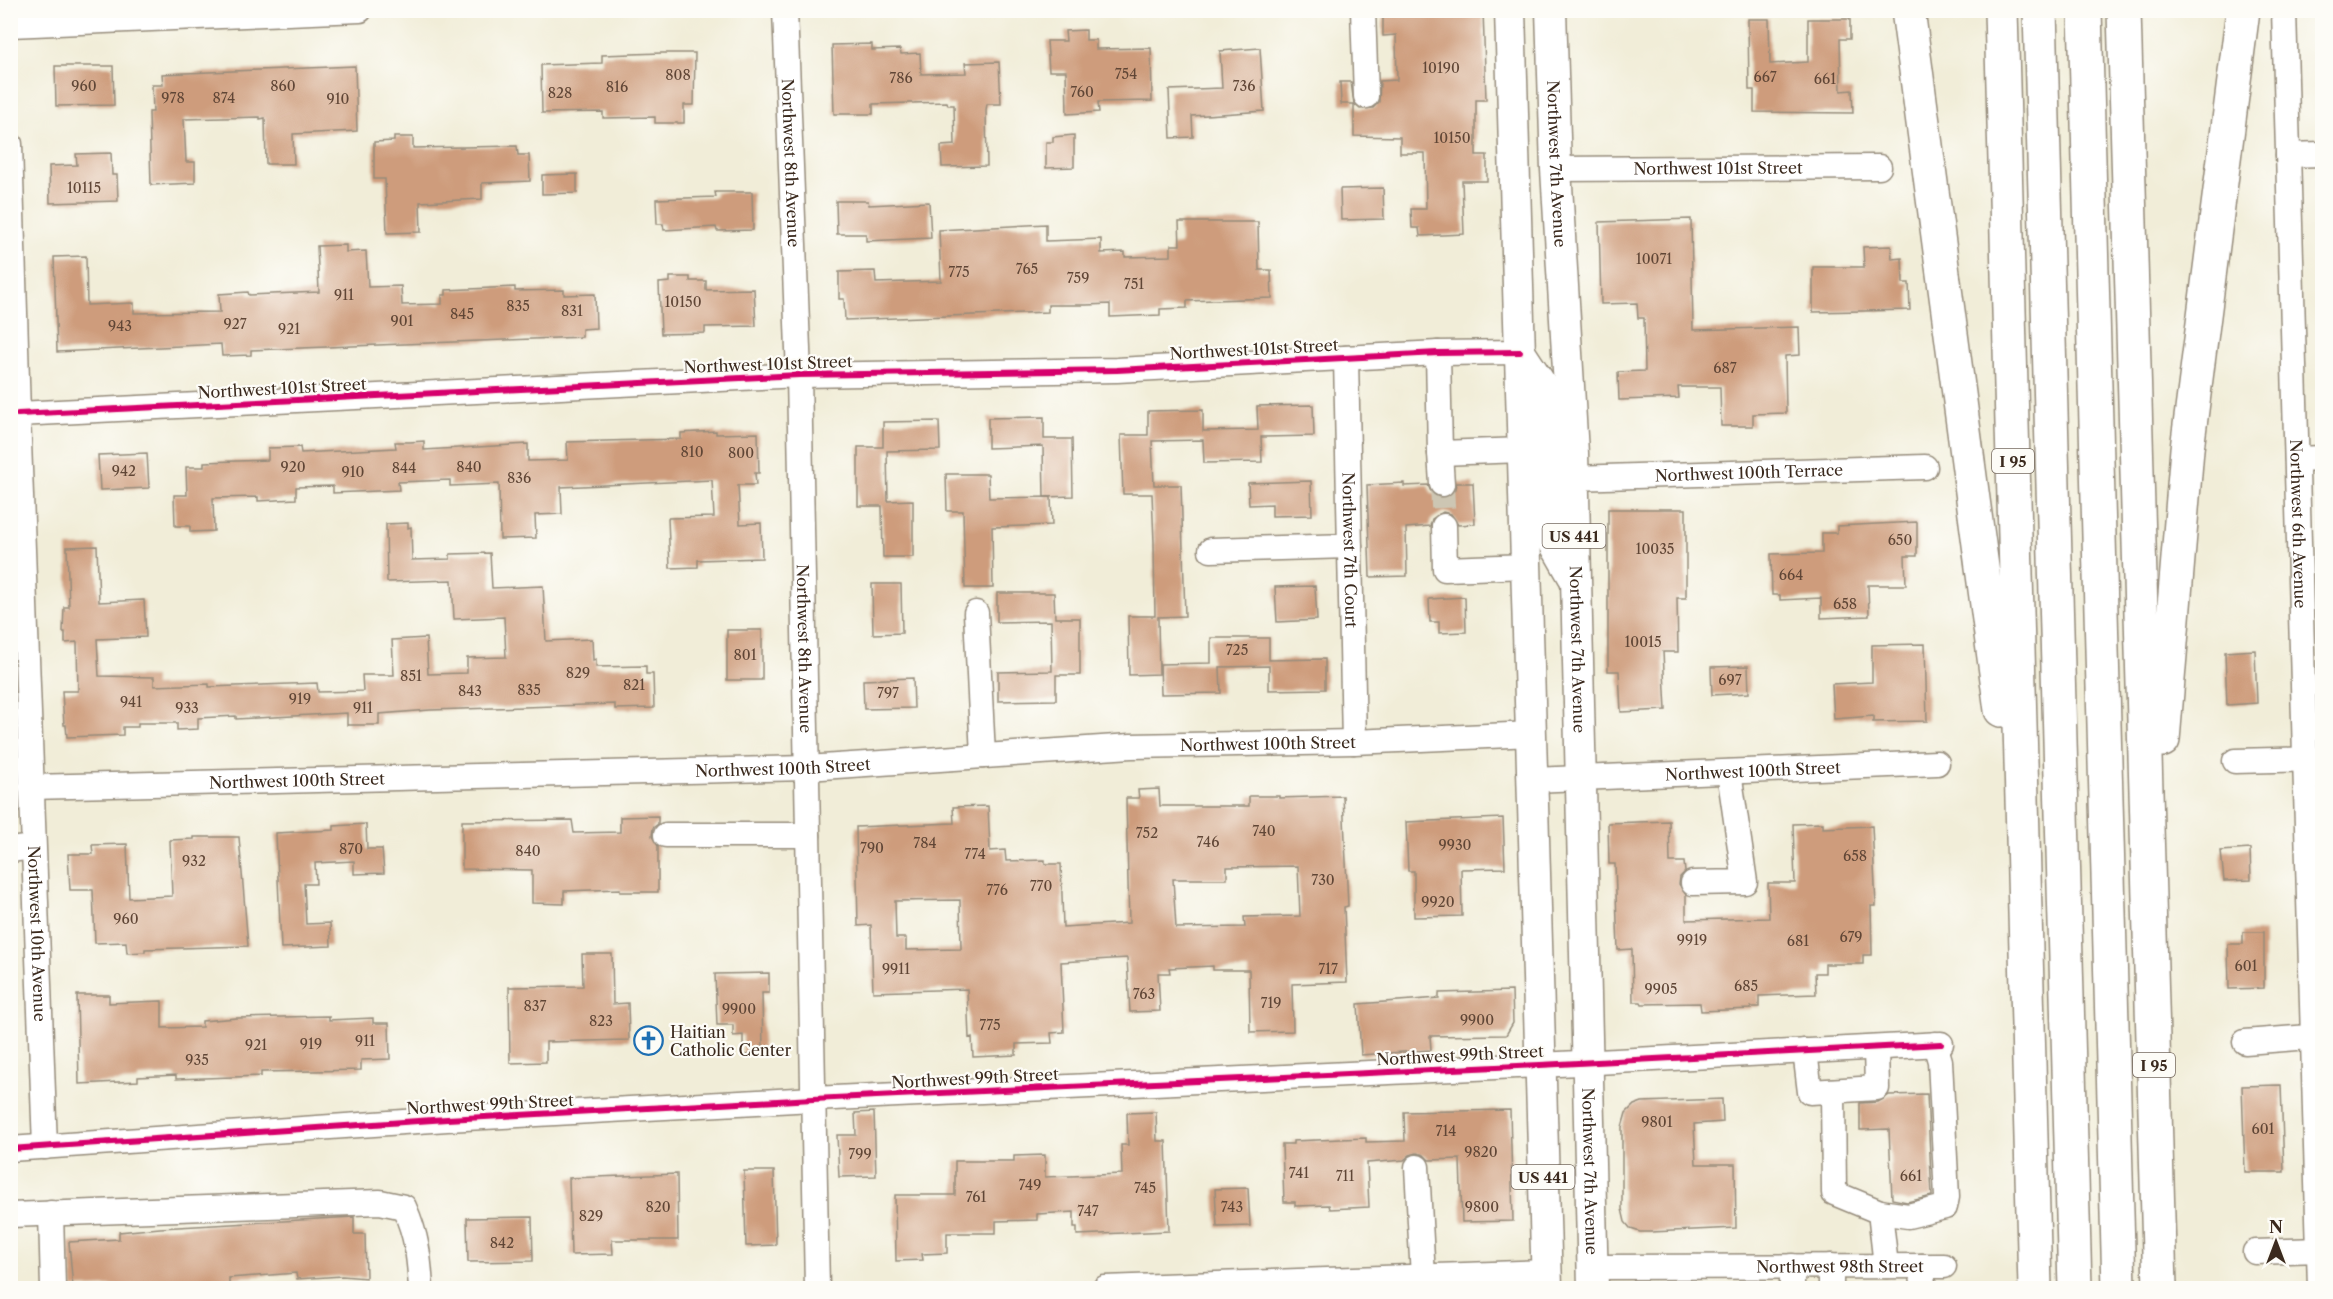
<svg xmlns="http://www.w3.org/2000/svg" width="2333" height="1299" viewBox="0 0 2333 1299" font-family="'Libre Caslon Text',serif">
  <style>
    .building { fill: #ce9c7c; fill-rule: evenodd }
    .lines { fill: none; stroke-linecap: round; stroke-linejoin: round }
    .minor-tunnel { stroke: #cdc6b3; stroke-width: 24; stroke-dasharray: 24 12; stroke-linecap: butt }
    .minor-casing { stroke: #968c7b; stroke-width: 27 }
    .major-casing { stroke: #968c7b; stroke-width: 33 }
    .highway-casing { stroke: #968c7b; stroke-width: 36 }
    .minor { stroke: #fff; stroke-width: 24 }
    .major { stroke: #fff; stroke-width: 30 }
    .highway { stroke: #fff; stroke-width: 33 }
    .cycleway-casing { stroke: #fdfcf7; stroke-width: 10 }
    .cycleway { stroke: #d6006c; stroke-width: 6 }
    .labels { text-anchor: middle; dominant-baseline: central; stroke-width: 4.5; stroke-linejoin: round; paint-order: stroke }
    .number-label { font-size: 14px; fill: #604636 }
    .shield { fill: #fdfcf7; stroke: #75695f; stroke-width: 1.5 }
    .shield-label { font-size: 15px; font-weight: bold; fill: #3b2a1e }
    .street-label { font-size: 16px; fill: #3b2a1e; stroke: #fdfcf7 }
    .poi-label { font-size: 16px; fill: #3b2a1e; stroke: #fdfcf7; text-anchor: start }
  </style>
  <rect width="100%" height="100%" fill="#fdfcf7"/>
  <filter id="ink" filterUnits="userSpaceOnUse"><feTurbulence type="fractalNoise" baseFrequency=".0167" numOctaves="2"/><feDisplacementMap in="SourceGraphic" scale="12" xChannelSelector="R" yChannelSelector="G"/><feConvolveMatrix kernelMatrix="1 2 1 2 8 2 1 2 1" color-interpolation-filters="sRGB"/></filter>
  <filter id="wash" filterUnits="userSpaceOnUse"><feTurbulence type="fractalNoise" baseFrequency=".008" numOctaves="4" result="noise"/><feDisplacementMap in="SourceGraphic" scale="24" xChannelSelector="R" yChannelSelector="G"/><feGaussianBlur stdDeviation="1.35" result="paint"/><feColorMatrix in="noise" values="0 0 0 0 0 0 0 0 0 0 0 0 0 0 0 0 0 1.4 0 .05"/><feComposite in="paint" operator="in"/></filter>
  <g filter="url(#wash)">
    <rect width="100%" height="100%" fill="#f1edd8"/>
    <g id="blocks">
      <g class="building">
        <path d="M1483,10L1486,100H1476V155H1487V181H1462L1464,234L1420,236L1419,228H1412L1411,209H1426L1425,153H1400V137L1354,136V104L1360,109L1373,108L1379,102L1380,81L1397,80L1396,35L1383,36V12Z"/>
        <path d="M1748,19H1769L1770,64L1808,62V19H1850V39H1840L1841,91L1852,90L1853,113L1754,112V90H1749Z"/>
        <path d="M1086,30V40H1096V49L1151,48L1152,101L1098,102L1099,112L1067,114L1066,71H1049L1047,41H1066L1065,31Z"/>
        <path d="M872,44V50L900,49L901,54L920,53L921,74L966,73L965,63L999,62L1001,104H987L986,110L987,166L942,167L941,146L955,145L954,105H948L947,102L873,104V114H834L832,45Z"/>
        <path d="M1260,48L1264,111L1192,116L1193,137L1171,138L1169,90L1222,88L1220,51Z"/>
        <path d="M662,53H695L694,105H684V123H655V117L603,118V112L542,113L541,65L602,63V55Z"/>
        <path d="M55,66H113L114,105L56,106Z"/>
        <path d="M355,66L357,131L293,134L294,164H266L265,118L260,119V117L184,119L186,162H195V183L151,185L149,112H153L152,85H163L162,74Z"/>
        <path d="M1340,82H1351L1354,104H1341Z"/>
        <path d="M1074,135V167L1046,168V142H1053V137Z"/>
        <path d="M394,137H413V148L517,146L518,155H529L530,181L482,183V199L420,202L421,232L387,233L385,179H374V142L394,141Z"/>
        <path d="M111,153L112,175H117L118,201L50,203L49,166L77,165L76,154Z"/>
        <path d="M577,174V193L542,194V175Z"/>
        <path d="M1383,188L1384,219L1341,220L1340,189Z"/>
        <path d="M715,192H752L753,230L717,231L716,227L664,230L663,224H657L656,199L716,197Z"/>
        <path d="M836,201H868L869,205L929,202L931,238L866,241V234H837Z"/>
        <path d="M1691,219L1693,330L1799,327L1800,355L1785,356L1786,413L1753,414V426H1721L1720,387H1678L1679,398L1619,400L1618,372L1645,371L1644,318H1638L1637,303L1601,304L1599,222Z"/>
        <path d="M1179,222H1258L1259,270H1271L1272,298L1187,301V308L1160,309V315L1110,317V304L1086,305H1048V312L845,320L844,299H839V272L875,271L876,283L941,281L939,230L1046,224V241L1101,239V253L1125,252V257L1171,256V245H1180Z"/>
        <path d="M346,245V252L366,251L368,287L401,286L402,305L442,304V295H446V290L515,287V291L564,290V295L595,294L596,328L582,329V337L251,350V355L222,356L221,344L57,352L54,257L86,256L87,305L134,303V313L220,312L219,294L248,292L249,295L319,292L317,246Z"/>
        <path d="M1891,246L1892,259L1902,258L1903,283H1909L1910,310L1813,312V267H1864L1863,247Z"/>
        <path d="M670,277H690V281H706V290L754,289L756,326L705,327V333L661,334L659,283L670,282Z"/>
        <path d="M1313,405L1314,436L1261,437L1262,462L1204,463L1203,440L1152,441L1154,485H1181L1185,616L1158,617L1159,674L1129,675L1128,616H1155L1154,542L1152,494H1123L1121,435H1148V411L1203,410V431L1258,430L1257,406Z"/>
        <path d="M1044,417V439H1072L1073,496L1044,497L1043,446L988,448V418Z"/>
        <path d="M939,421L940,450L887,451L888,501L913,500V557H883L882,506H858V447H883V422Z"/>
        <path d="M716,431V434L758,433L759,473H755L756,485H738L740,524L761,523L762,558L698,560V567L670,568L668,518L714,517L712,480L561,487L562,514L535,515L536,538L500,539L499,484L450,486V480L398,482L399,490L333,493V486L296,487V499L258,501V497L213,498L214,531L190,532V526H175L174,495H187L186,467H204V462L268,460V448L300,447L301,453L396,448L395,442H410L424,441V450L528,444V461L568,460L567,442L681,439V433Z"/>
        <path d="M147,453L149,488L100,490L98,455Z"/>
        <path d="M946,474H988L989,498L1051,497L1052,525L992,527L993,588H965L963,511H947Z"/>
        <path d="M1311,481L1312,515L1272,516V504L1249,505L1248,483Z"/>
        <path d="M1404,483V486L1428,485L1431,492L1442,498L1450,495L1455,490L1456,483H1473L1475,524L1458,525L1451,514L1443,512L1432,519L1430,526L1406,528L1407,576L1370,577L1367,485Z"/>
        <path d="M1608,509H1686V598H1677L1678,652H1663L1666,710L1621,712L1619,671H1608Z"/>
        <path d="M1917,522V556H1905L1906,585H1868L1869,616L1821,618V598L1780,600V595H1772L1771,554L1822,553V533H1837V526Z"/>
        <path d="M408,523V528L411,527L412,560L450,559V554L490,553L492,588L543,586L546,641L592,639L593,660L596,659V667L646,666V674H653L654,708L615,709V704L430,710L379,714V725H347V713L236,719V716L198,718V729L177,730V723H138V727H123V735L67,737L66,725H64L62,691H78L77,642L65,643V632H63L64,607H69L67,547L97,546L99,602L144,600L146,637L97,639L99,676L154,677V686L209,684V687L317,683L318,692L363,691L362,675H394L392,640L426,638L428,674L467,673V658L506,657L504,617L454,619L452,580L387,582L386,524Z"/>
        <path d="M872,584H901L902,633L873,634Z"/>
        <path d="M1315,586L1317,620L1277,622L1275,587Z"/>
        <path d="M997,593H1054L1055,618H1080V675H1056V700L998,701V672L1052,671L1051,621L997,622Z"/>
        <path d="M1465,597L1466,632L1439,633V622H1430L1429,599Z"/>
        <rect x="727" y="630" width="35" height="50"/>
        <path d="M1211,638H1269V660L1325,659V689L1269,690V666L1220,667L1221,693L1161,694L1160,664L1211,663Z"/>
        <path d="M1925,644L1927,721L1873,722V716L1834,719L1832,684L1872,682V645Z"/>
        <path d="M2255,650L2257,703L2227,705L2225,652Z"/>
        <path d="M1748,666L1749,693L1712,695L1711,667Z"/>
        <path d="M913,678L914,708L864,709L863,680Z"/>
        <path d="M1159,789L1160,806H1249V796H1279V798L1343,796L1348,906L1344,907L1347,982L1292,984L1293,1031L1250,1032L1249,970H1213V966L1169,968L1170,973H1158L1160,1011L1130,1012L1127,958L1061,962L1064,1032L1051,1033L1052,1043L1016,1044V1055L973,1057L972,1037L969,1038L967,989L873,992L871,925L858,926L856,827L954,823L953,807L988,806L990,851L1005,850L1006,861L1045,860V864H1061L1063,927L1129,923L1126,798H1139L1138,790ZM1298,866L1300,916L1244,917L1245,927L1176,928L1173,879H1227V867ZM960,900L961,949L906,950V938H896L895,901Z"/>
        <path d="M658,816V824L653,828L652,836L658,846V892H620V889L564,891V904L532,903V870L462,869V821L572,820L574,833L620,832V817Z"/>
        <path d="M1503,818L1505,868L1461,869L1462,916L1414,917V871H1408L1406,822Z"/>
        <path d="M1669,821L1670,862H1684L1685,872L1680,877L1679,884L1686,895V920L1769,918L1768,883H1795L1793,824L1823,823V828L1872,826L1876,906H1871L1872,955H1863V964H1825V973H1815L1816,994L1759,996V1007H1751V1009L1701,1011L1700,1003L1642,1004L1641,1002H1633L1632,949L1618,950L1615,864H1609L1608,823Z"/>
        <path d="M366,824L367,849H382L384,873L354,874V861L315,863L316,884H304L306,924L330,923L331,946L281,948L276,833L334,830V826Z"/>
        <path d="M194,837H239L248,946L145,949V952L127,953L126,942L95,943L93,890H70L68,854H93L92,845L127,844L129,898L172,896L170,840L194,839Z"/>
        <path d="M2250,849L2251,880L2224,881L2221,851Z"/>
        <path d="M2243,932H2264V988L2229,989L2228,944H2243Z"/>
        <path d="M582,954H612L613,1004L628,1003L629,1040L546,1042V1062L510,1063L509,987L583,986Z"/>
        <path d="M769,973V993H762L763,1054L743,1055V1035L733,1036V1025H717L715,974Z"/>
        <path d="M1512,991L1513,1023L1506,1035L1430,1036L1431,1050L1361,1055L1358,1004L1439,998V993Z"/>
        <path d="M77,995H109V1003L162,1001V1028L202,1027V1021L237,1018L329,1016V1020L373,1018V1023H389L390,1059L361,1060V1070L261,1072V1076L176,1079V1075L138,1077V1081L79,1084Z"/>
        <path d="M2281,1085L2284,1172H2245L2242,1086Z"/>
        <path d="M1927,1094L1932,1196L1907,1202L1892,1199L1889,1129L1860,1130V1103L1878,1102L1889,1095Z"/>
        <path d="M1722,1099L1723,1122L1694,1124L1696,1164H1735L1736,1228L1651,1232H1640L1631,1229L1625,1222L1622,1209V1127L1626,1113L1634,1105L1642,1102Z"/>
        <path d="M1510,1110L1513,1221L1462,1222L1460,1159L1429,1160L1424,1155L1417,1153L1410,1155L1404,1160L1367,1163L1369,1207L1330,1209L1329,1205L1295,1206V1202H1284L1282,1144H1293V1141L1366,1138V1142L1405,1141L1404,1112Z"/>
        <path d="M874,1112L876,1176L839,1177L837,1135H856L855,1113Z"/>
        <path d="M1156,1112L1157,1141H1166L1169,1231L1077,1235V1227H1074V1212L1037,1214V1220L996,1221V1233H947V1253L922,1254L923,1260L896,1261L895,1195H955V1161H1014V1156L1045,1155V1177L1122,1174L1121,1145H1128L1127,1113Z"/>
        <path d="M744,1171H774L776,1245L746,1246Z"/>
        <path d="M677,1174L678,1240H612L613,1254L571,1255L569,1178Z"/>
        <path d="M1248,1188L1250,1226L1217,1227L1215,1189Z"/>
        <path d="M354,1217V1234H365L366,1278L342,1276L297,1279L296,1273L229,1278V1285L163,1288V1284L73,1288L69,1242L119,1239V1232L160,1228Z"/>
        <path d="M532,1217L533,1261L468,1262L467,1218Z"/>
      </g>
    </g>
  </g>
  <g filter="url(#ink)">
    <use href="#blocks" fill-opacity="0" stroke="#968c7b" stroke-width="1.5"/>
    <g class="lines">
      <path class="minor-tunnel" d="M1442,484L1444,526"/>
      <defs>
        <g id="minor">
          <path id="s1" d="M785,10L799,375L817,1288"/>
          <path d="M1363,10L1366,96"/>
          <path id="s2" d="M2284,10L2320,1288"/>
          <path d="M10,25L360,10"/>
          <path id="s3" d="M10,144L18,414L45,1147"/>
          <path d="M2288,155L2322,154"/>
          <path id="s4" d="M1556,169L1879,167"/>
          <path d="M1438,353L1440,453L1523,450"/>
          <path id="s5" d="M1346,358L1354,742"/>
          <path d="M18,414L799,375L1117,370L1438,353L1520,352"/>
          <path d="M1440,453L1442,484"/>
          <path d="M2297,459L2322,458"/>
          <path id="s6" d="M1573,478L1925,467"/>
          <path d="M1444,526L1445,569L1527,566"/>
          <path d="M1211,550L1350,546"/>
          <path d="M976,613L983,756"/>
          <path d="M2235,761L2322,759"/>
          <path id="s7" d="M1533,780L1937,763"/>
          <path id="s8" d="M31,787L807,768L1131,746L1354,742L1532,734"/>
          <path d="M666,835H808"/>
          <path d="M10,850L33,847"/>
          <path d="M1693,883L1745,882L1729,772"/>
          <path d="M2245,1042L2322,1036"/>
          <path d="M1805,1051L1810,1092L1877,1088L1876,1048"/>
          <path d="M1833,1091L1834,1193L1880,1212L1886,1266"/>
          <path d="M10,1149L447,1119L813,1099L1540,1065L1941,1044"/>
          <path d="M1417,1167L1423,1277"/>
          <path d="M1880,1212L1908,1216L1945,1207L1947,1197L1940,1061L1935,1044"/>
          <path d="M51,1213L53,1288"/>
          <path d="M10,1215L380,1202L404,1207C417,1236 419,1257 421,1288"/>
          <path d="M2255,1252L2322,1250"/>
          <path d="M1792,1266V1288"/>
          <path d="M1831,1266V1288"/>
          <path d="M1922,1266L1923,1288"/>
          <path id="s9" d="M1592,1267L1944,1266"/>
          <path d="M1105,1288L1547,1272"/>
        </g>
        <g id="major">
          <path d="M1510,10L1547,1288"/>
          <path id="s10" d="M1551,10L1556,169L1573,453L1593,1288"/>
          <path d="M1520,352L1545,390L1549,534L1573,576"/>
        </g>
        <g id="highway">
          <path d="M1908,10L2001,710"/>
          <path d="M2001,10L2035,1288"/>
          <path d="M2040,10L2075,1288"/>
          <path d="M2085,10L2119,1288"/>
          <path d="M2124,10L2160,1288"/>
          <path d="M2163,740L2187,449L2243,10"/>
        </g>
      </defs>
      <use href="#minor" class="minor-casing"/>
      <use href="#major" class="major-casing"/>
      <use href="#highway" class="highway-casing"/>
      <use href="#minor" class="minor"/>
      <use href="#major" class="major"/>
      <use href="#highway" class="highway"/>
      <defs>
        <g id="cycleway">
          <path d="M18,414L799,375L1117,370L1438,353L1520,352"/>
          <path d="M10,1149L447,1119L813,1099L1540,1065L1941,1044"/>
        </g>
      </defs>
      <use href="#cycleway" class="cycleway-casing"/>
      <use href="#cycleway" class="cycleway"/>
    </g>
  </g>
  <defs>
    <symbol id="church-ring" viewBox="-11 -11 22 22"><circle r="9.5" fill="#fdfcf7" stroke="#1f6fb2" stroke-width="1.5"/><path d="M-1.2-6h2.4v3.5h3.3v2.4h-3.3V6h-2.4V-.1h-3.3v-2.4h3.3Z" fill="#1f6fb2"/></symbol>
  </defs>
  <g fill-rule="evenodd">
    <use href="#church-ring" x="632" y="1024" width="33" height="33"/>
  </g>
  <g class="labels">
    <g class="number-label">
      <text x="1441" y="68">10190</text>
      <text x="1126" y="74">754</text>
      <text x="678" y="75">808</text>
      <text x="1765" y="77">667</text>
      <text x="901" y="78">786</text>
      <text x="1825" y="79">661</text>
      <text x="84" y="86">960</text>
      <text x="283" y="86">860</text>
      <text x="1244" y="86">736</text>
      <text x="617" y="87">816</text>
      <text x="1082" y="92">760</text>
      <text x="560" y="93">828</text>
      <text x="173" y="98">978</text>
      <text x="224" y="98">874</text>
      <text x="338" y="99">910</text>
      <text x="1452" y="138">10150</text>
      <text x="84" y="188">10115</text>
      <text x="1654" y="259">10071</text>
      <text x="1027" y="269">765</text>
      <text x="959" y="272">775</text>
      <text x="1078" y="278">759</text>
      <text x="1134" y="284">751</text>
      <text x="344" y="295">911</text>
      <text x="683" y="302">10150</text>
      <text x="518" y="306">835</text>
      <text x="572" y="311">831</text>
      <text x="462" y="314">845</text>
      <text x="402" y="321">901</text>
      <text x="235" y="324">927</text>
      <text x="120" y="326">943</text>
      <text x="289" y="329">921</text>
      <text x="1725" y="368">687</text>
      <text x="692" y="452">810</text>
      <text x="741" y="453">800</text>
      <text x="293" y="467">920</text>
      <text x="469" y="467">840</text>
      <text x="404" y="468">844</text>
      <text x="124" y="471">942</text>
      <text x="353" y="472">910</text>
      <text x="519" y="478">836</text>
      <text x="1900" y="540">650</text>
      <text x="1655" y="549">10035</text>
      <text x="1791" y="575">664</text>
      <text x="1845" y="604">658</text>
      <text x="1643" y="642">10015</text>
      <text x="1237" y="650">725</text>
      <text x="745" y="655">801</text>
      <text x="578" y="673">829</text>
      <text x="411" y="676">851</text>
      <text x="1730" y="680">697</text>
      <text x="634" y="685">821</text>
      <text x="529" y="690">835</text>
      <text x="470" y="691">843</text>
      <text x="888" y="693">797</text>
      <text x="300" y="699">919</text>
      <text x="131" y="702">941</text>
      <text x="187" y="708">933</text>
      <text x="363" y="708">911</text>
      <text x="1264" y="831">740</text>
      <text x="1147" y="833">752</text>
      <text x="1208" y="842">746</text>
      <text x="925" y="843">784</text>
      <text x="1455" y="845">9930</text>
      <text x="872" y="848">790</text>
      <text x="351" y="849">870</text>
      <text x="528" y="851">840</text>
      <text x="975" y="854">774</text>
      <text x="1855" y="856">658</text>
      <text x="194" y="861">932</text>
      <text x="1323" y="880">730</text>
      <text x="1041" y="886">770</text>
      <text x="997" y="890">776</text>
      <text x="1438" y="902">9920</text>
      <text x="126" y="919">960</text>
      <text x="1851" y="937">679</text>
      <text x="1692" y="940">9919</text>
      <text x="1798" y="941">681</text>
      <text x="2246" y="966">601</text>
      <text x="896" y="969">9911</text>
      <text x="1328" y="969">717</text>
      <text x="1746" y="986">685</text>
      <text x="1661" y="989">9905</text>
      <text x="1144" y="994">763</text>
      <text x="1271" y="1003">719</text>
      <text x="535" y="1006">837</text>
      <text x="739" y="1009">9900</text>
      <text x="1477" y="1020">9900</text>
      <text x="601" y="1021">823</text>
      <text x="990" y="1025">775</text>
      <text x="365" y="1041">911</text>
      <text x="311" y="1044">919</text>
      <text x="256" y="1045">921</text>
      <text x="197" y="1060">935</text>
      <text x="1657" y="1122">9801</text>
      <text x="2263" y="1129">601</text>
      <text x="1446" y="1131">714</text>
      <text x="1481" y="1152">9820</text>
      <text x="860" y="1154">799</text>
      <text x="1299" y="1173">741</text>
      <text x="1345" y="1176">711</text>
      <text x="1911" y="1176">661</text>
      <text x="1030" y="1185">749</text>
      <text x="1145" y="1188">745</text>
      <text x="976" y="1197">761</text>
      <text x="658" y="1207">820</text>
      <text x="1232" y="1207">743</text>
      <text x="1482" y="1207">9800</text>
      <text x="1088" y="1211">747</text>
      <text x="591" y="1216">829</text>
      <text x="502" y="1243">842</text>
    </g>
    <g class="shield">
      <rect x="1992" y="449" width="42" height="24" rx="4.5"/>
      <rect x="1542.5" y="524" width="63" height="24" rx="4.5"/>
      <rect x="2133" y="1053" width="42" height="24" rx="4.5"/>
      <rect x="1511.5" y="1165" width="63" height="24" rx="4.5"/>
    </g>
    <g class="shield-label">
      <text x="2013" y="461">I 95</text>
      <text x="1574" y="536">US 441</text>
      <text x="2154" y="1065">I 95</text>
      <text x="1543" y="1177">US 441</text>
    </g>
    <g class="street-label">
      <text stroke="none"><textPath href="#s1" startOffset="153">Northwest 8th Avenue</textPath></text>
      <text stroke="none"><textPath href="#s10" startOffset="154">Northwest 7th Avenue</textPath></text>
      <text stroke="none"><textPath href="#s4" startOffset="162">Northwest 101st Street</textPath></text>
      <text transform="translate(1254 349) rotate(-3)">Northwest 101st Street</text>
      <text transform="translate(768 364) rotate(-2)">Northwest 101st Street</text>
      <text transform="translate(282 388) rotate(-3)">Northwest 101st Street</text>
      <text stroke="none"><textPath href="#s6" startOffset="176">Northwest 100th Terrace</textPath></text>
      <text stroke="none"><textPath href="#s2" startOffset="514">Northwest 6th Avenue</textPath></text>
      <text stroke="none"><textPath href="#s5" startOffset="192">Northwest 7th Court</textPath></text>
      <text stroke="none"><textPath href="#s1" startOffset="639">Northwest 8th Avenue</textPath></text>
      <text stroke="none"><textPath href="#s10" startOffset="640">Northwest 7th Avenue</textPath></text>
      <text stroke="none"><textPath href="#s8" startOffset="1238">Northwest 100th Street</textPath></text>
      <text stroke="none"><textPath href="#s8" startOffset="752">Northwest 100th Street</textPath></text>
      <text stroke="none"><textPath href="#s7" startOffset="220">Northwest 100th Street</textPath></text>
      <text stroke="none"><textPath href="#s8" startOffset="266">Northwest 100th Street</textPath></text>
      <text stroke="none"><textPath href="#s3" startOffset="790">Northwest 10th Avenue</textPath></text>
      <text transform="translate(1460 1055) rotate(-3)">Northwest 99th Street</text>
      <text transform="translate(975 1078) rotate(-3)">Northwest 99th Street</text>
      <text transform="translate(490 1104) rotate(-3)">Northwest 99th Street</text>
      <text stroke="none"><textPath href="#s10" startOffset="1162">Northwest 7th Avenue</textPath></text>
      <text stroke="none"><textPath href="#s9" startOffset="248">Northwest 98th Street</textPath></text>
    </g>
    <g class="poi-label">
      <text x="670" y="1032">Haitian<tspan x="670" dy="18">Catholic Center</tspan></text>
    </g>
  </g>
  <rect width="2333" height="1299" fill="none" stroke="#fdfcf7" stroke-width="36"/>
  <g transform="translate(2276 1242)" stroke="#fdfcf7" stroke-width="4.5" paint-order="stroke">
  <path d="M0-4.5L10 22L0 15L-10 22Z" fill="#3b2a1e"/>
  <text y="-9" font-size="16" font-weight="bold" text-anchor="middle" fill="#3b2a1e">N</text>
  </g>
</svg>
